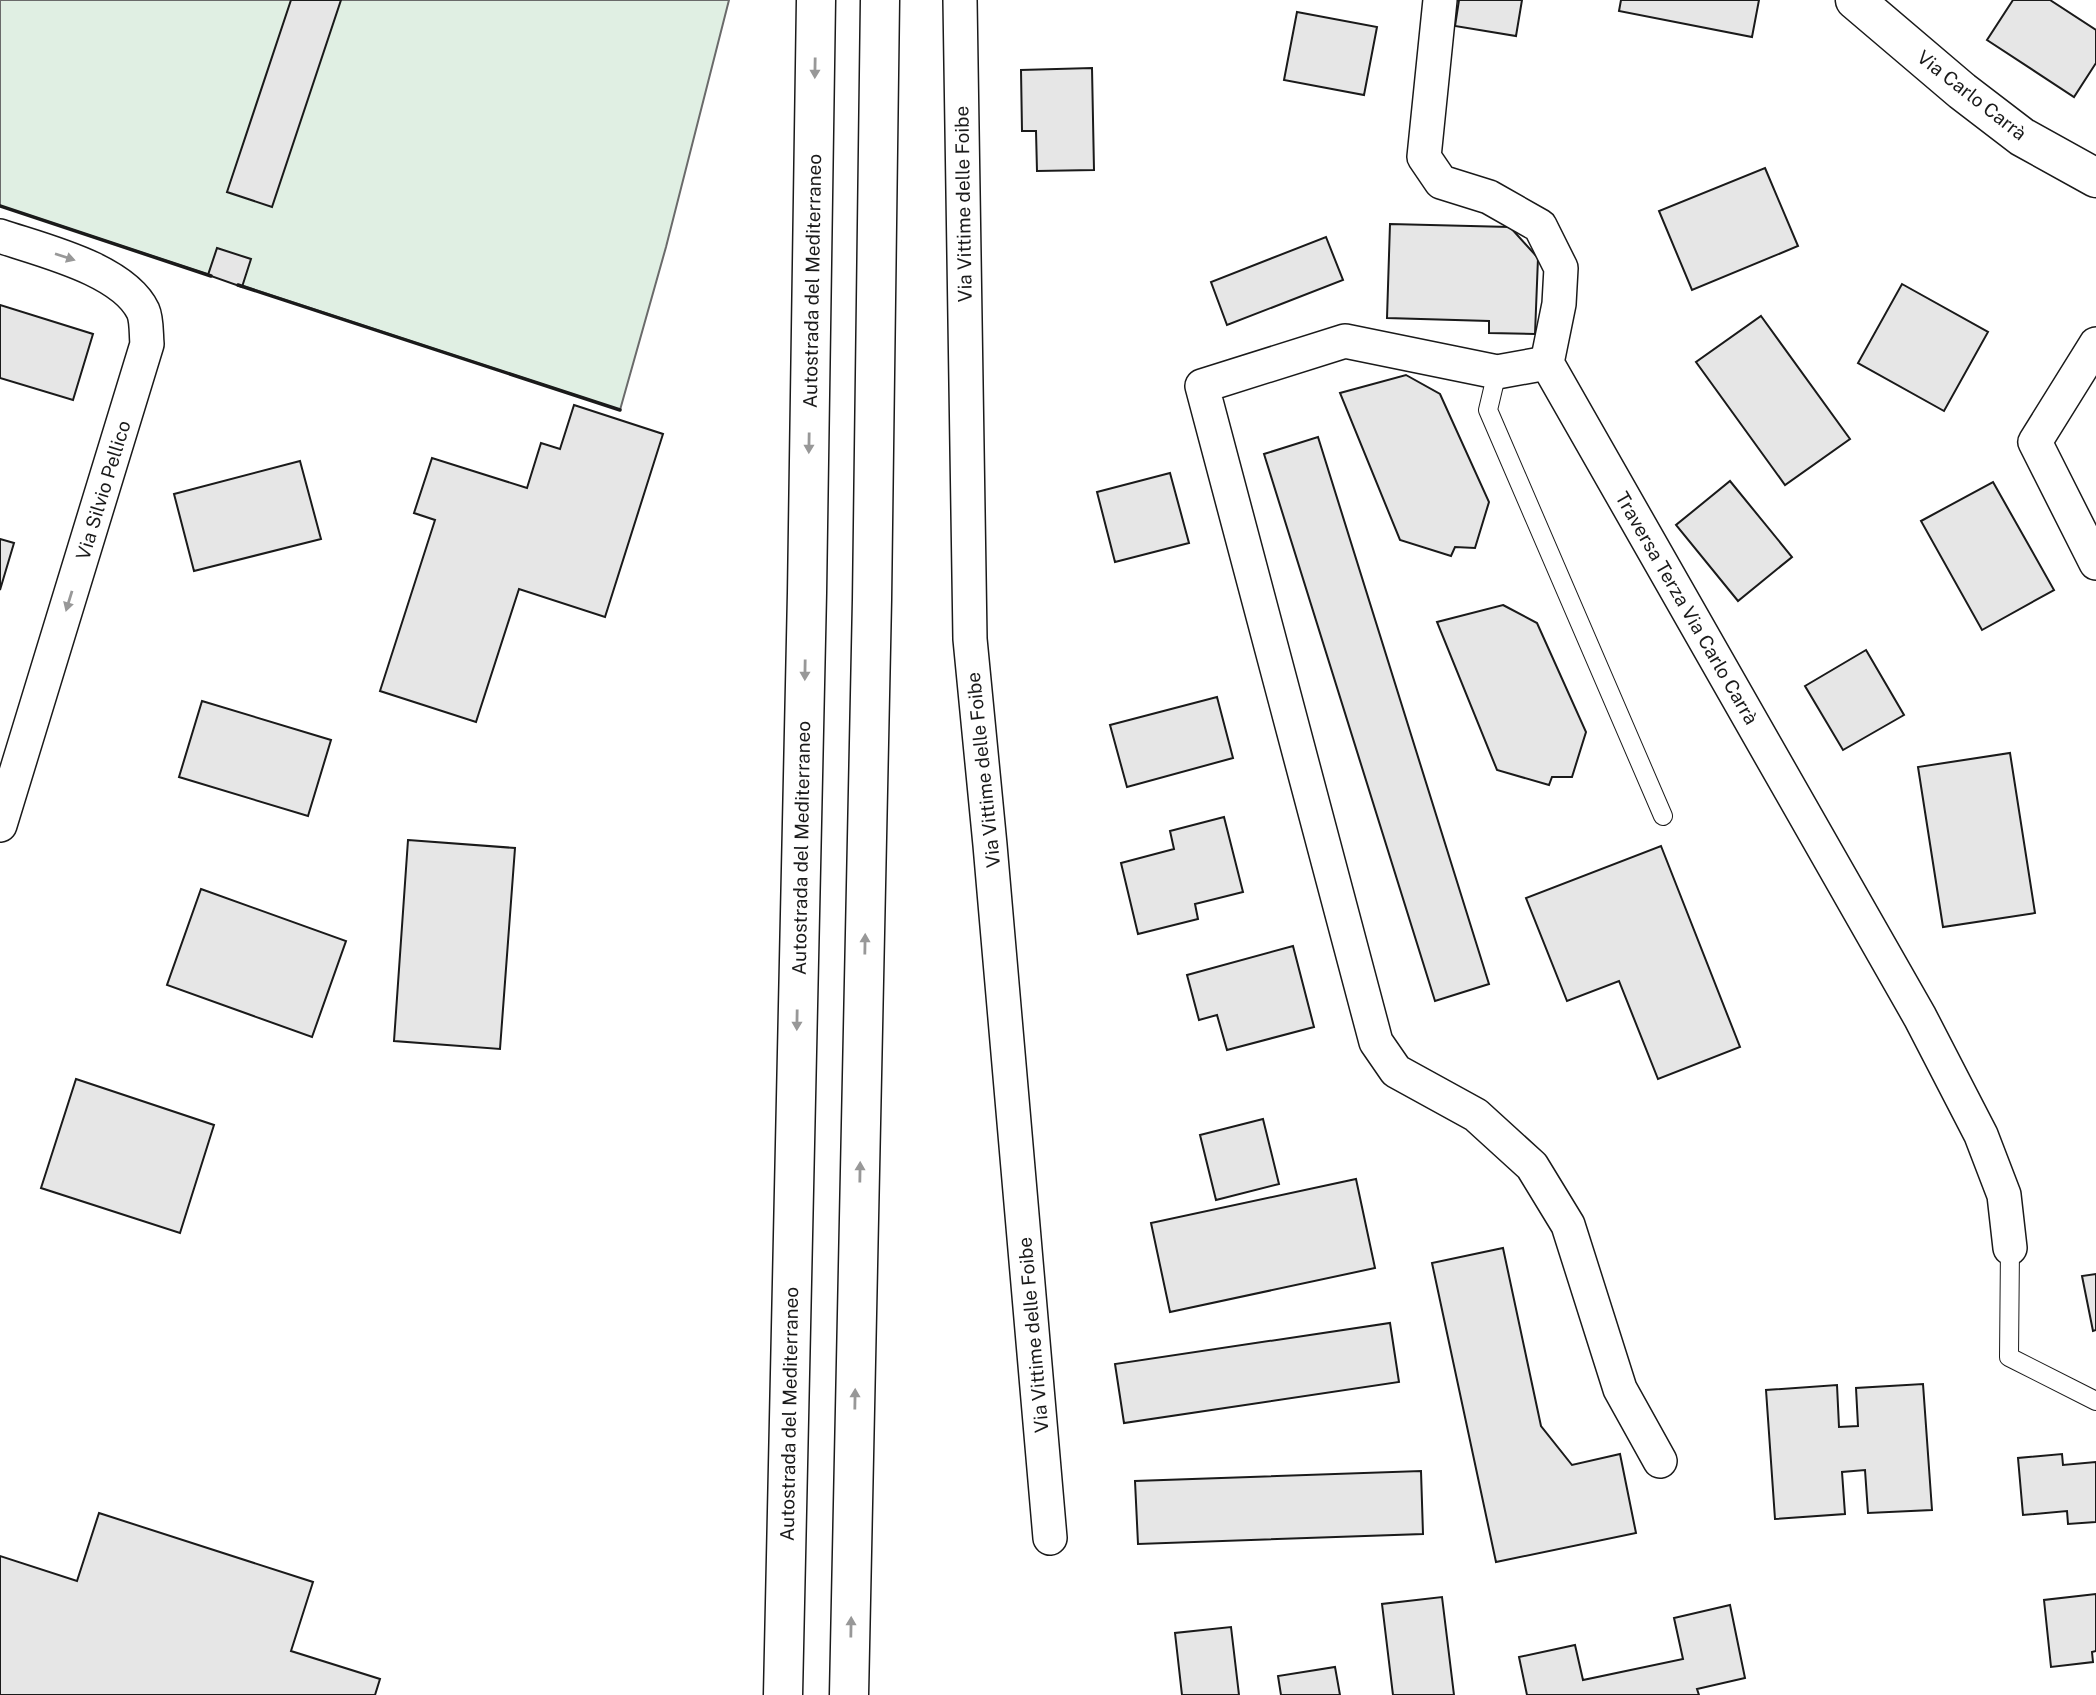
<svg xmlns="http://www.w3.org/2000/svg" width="2096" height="1695" viewBox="0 0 2096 1695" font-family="'Public Sans',sans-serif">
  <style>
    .green { fill: #e0efe3; stroke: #6a6a6a; stroke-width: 2 }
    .building { fill: #e6e6e6; stroke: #1a1a1a; stroke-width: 2 }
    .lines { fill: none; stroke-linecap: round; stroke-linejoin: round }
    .lane-casing { stroke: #1a1a1a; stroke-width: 20 }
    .street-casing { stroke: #1a1a1a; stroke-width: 36 }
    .secondary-casing { stroke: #1a1a1a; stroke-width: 41 }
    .highway-casing { stroke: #1a1a1a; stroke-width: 41 }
    .lane { stroke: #fff; stroke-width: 18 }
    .street { stroke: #fff; stroke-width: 33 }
    .secondary { stroke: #fff; stroke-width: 38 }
    .highway { stroke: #fff; stroke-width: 38 }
    .wall { stroke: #1a1a1a; stroke-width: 3.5 }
    .oneway { fill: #989898 }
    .labels { text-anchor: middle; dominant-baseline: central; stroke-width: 5; stroke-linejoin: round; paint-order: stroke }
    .street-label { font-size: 19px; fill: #1a1a1a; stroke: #fff }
  </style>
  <rect width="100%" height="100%" fill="#fff"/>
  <path class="green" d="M0,0H729L666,247L620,410L0,206Z"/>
  <g class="building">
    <path d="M291,0H341L272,207L227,192Z"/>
    <path d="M1459,0H1522L1516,36L1455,26Z"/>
    <path d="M1621,0H1759L1752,37L1619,11Z"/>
    <path d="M2013,0H2050L2096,30V63L2074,97L1987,40Z"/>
    <path d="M1297,12L1377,27L1364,95L1284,80Z"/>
    <path d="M1092,68L1094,170L1037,171L1036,131H1022L1021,70Z"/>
    <path d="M1765,168L1798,246L1692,290L1659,211Z"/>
    <path d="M1390,224L1510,227L1538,258L1535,334L1489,333V321L1387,318Z"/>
    <path d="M1326,237L1343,280L1227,325L1211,282Z"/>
    <path d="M217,248L251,259L242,287L208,275Z"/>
    <path d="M1902,284L1988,332L1944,411L1858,363Z"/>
    <path d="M0,305L93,334L73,400L0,378Z"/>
    <path d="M1761,316L1850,439L1785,485L1696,362Z"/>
    <path d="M1406,375L1440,394L1489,502L1475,548L1455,547L1451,556L1400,540L1340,393Z"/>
    <path d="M574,405L663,434L605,617L519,589L476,722L380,691L435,520L414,513L432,458L527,488L541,443L560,449Z"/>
    <path d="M1318,437L1489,984L1435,1001L1264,454Z"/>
    <path d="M300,461L321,539L194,571L174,494Z"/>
    <path d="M1170,473L1189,543L1115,562L1097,492Z"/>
    <path d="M1730,481L1792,557L1738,601L1676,525Z"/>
    <path d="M1993,482L2054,590L1982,630L1921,521Z"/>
    <path d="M0,539L14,543L0,590Z"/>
    <path d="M1503,605L1537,623L1586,732L1572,777H1552L1549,785L1497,770L1437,622Z"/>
    <path d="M1866,650L1904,715L1843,750L1805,686Z"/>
    <path d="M1217,697L1233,758L1127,787L1110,725Z"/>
    <path d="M202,701L331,740L308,816L179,777Z"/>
    <path d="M2010,753L2035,913L1943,927L1918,767Z"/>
    <path d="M1224,817L1243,892L1195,904L1198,919L1138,934L1121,863L1174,849L1170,831Z"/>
    <path d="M408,840L515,848L500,1049L394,1041Z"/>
    <path d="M1661,846L1740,1047L1658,1079L1619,981L1567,1001L1526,898Z"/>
    <path d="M201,889L346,941L312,1037L167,985Z"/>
    <path d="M1293,946L1314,1027L1227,1050L1217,1015L1199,1020L1187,975Z"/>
    <path d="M76,1079L214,1125L180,1233L41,1188Z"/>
    <path d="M1263,1119L1279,1184L1216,1200L1200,1135Z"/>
    <path d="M1356,1179L1375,1268L1170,1312L1151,1223Z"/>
    <path d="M1503,1248L1541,1426L1572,1465L1620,1454L1636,1533L1496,1562L1432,1263Z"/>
    <path d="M2096,1274V1330L2093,1331L2082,1276Z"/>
    <path d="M1390,1323L1399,1382L1124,1423L1115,1364Z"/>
    <path d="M1923,1384L1932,1510L1868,1513L1865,1470L1842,1472L1845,1514L1775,1519L1766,1390L1837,1385L1839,1427L1858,1426L1856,1388Z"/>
    <path d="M2062,1454L2063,1465L2096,1462V1522L2068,1524L2067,1511L2023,1515L2018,1458Z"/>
    <path d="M1421,1471L1423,1534L1138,1544L1135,1481Z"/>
    <path d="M99,1513L313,1582L291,1651L380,1679L375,1695H0V1556L77,1581Z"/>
    <path d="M2096,1594V1651L2092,1652L2093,1662L2051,1667L2044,1600Z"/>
    <path d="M1442,1597L1454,1695H1393L1382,1604Z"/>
    <path d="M1730,1605L1745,1678L1697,1689L1699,1695H1527L1519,1657L1575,1645L1583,1680L1683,1659L1674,1618Z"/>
    <path d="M1231,1627L1239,1695H1182L1175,1633Z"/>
    <path d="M1335,1667L1340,1695H1281L1278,1676Z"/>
  </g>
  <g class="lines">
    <defs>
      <g id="lane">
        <path d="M1497,372L1488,410L1663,816"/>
        <path d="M2010,1248L2009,1357L2096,1401"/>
      </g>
      <g id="street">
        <path d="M960,0L970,639L990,845L1050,1538"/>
        <path d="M1440,0L1424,157L1441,182L1489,197L1540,226L1561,268L1559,304L1547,363L1920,1017L1981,1135L2004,1195L2010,1248"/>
        <path d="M0,236C41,250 123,269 143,311C147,320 146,334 147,344L0,825"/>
        <path d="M2096,344L2035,442L2096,563"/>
        <path d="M1547,363L1497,372L1345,341L1202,386L1376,1042L1396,1071L1476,1115L1532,1166L1568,1225L1620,1389L1660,1461"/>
      </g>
      <path id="secondary" d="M1855,0L1962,91L2022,137L2096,178"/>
      <g id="highway">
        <path d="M783,1695L807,593L816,0"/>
        <path d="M849,1695L872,600L880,0"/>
      </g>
    </defs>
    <use href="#lane" class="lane-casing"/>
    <use href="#street" class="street-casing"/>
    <use href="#secondary" class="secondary-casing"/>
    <use href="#highway" class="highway-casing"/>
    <use href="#lane" class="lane"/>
    <use href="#street" class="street"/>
    <use href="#secondary" class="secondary"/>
    <use href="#highway" class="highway"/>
    <g class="wall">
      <path d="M0,206L211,276"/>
      <path d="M238,285L620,410"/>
    </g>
  </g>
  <defs><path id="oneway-solid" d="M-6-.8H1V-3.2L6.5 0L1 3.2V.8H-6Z" transform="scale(1.75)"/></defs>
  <g class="oneway">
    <use href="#oneway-solid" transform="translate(815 68) rotate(91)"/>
    <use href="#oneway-solid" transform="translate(65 257) rotate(18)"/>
    <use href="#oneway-solid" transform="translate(809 443) rotate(91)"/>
    <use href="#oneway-solid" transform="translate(69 601) rotate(107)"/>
    <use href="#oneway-solid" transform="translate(805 670) rotate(91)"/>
    <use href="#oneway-solid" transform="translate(865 944) rotate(-89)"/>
    <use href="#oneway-solid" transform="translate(797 1020) rotate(91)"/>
    <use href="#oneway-solid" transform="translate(860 1172) rotate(-89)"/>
    <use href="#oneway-solid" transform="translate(855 1399) rotate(-89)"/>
    <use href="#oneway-solid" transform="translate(851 1627) rotate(-89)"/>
  </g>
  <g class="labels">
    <g class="street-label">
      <text transform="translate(1972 95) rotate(38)">Via Carlo Carrà</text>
      <text transform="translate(963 204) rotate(-91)">Via Vittime delle Foibe</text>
      <text transform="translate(812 281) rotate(-89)">Autostrada del Mediterraneo</text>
      <text transform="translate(103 490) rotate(-73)">Via Silvio Pellico</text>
      <text transform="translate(1687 608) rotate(60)">Traversa Terza Via Carlo Carrà</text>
      <text transform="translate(983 770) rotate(-96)">Via Vittime delle Foibe</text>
      <text transform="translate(801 848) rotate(-89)">Autostrada del Mediterraneo</text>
      <text transform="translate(1033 1335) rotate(-95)">Via Vittime delle Foibe</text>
      <text transform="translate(789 1414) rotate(-89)">Autostrada del Mediterraneo</text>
    </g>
  </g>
</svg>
